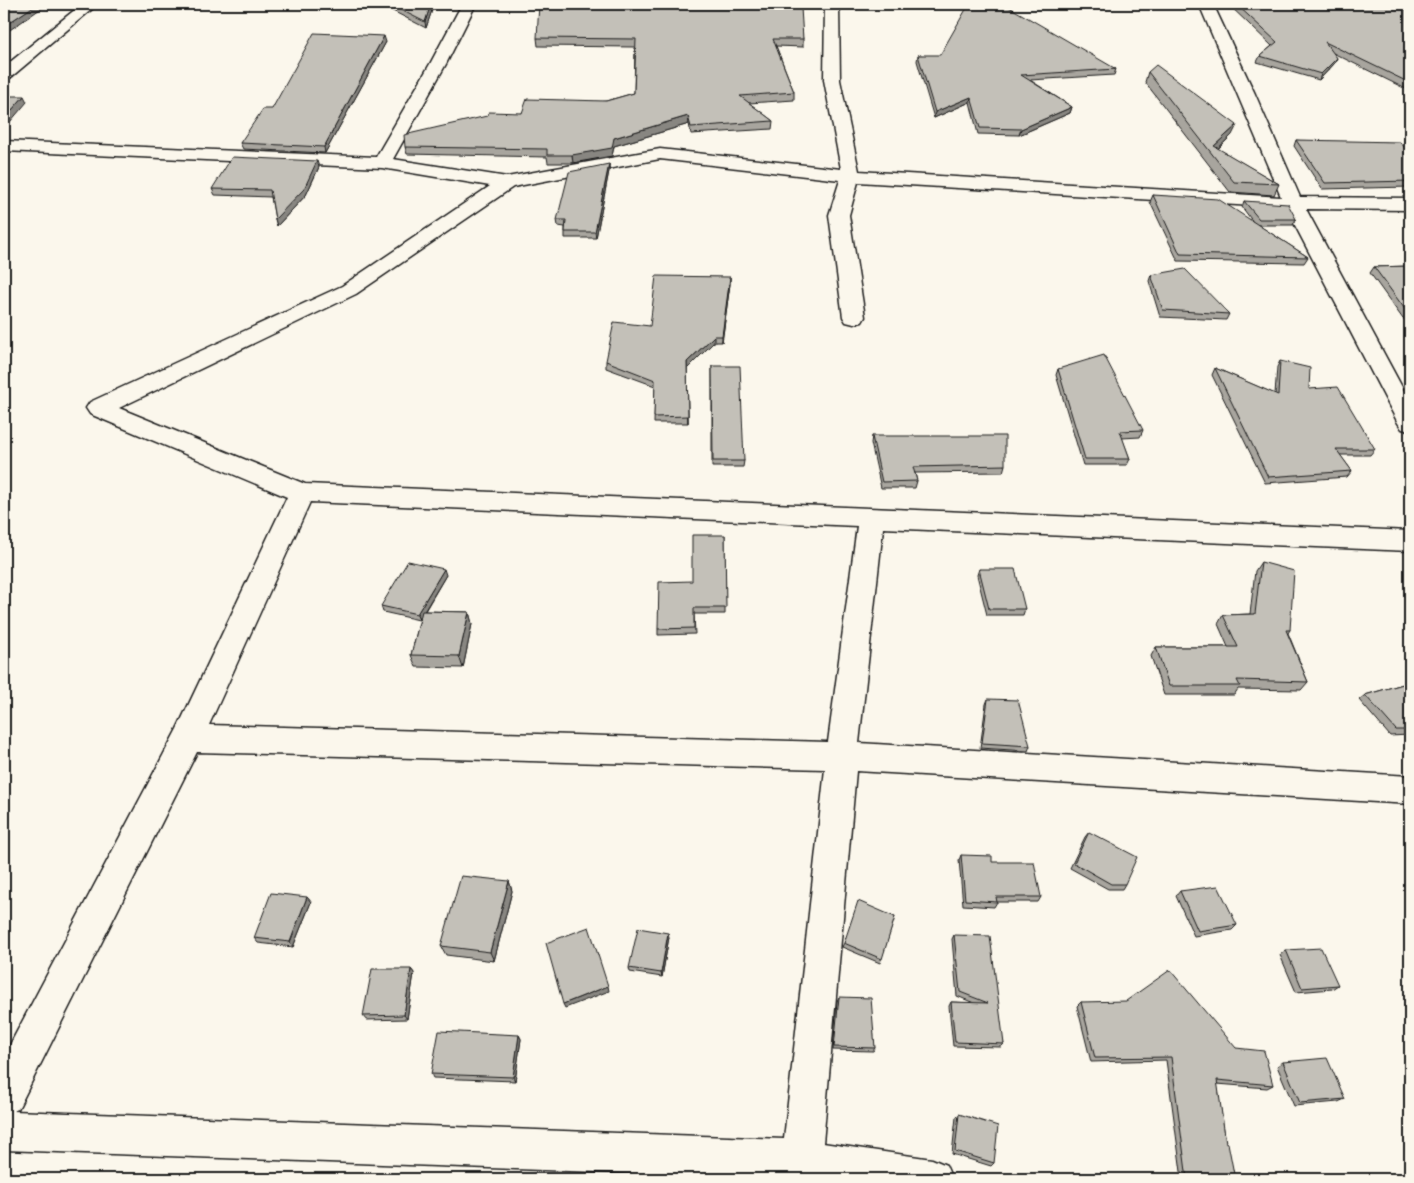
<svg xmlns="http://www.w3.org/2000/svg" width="1414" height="1183" viewBox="0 0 1414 1183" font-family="'Balsamiq Sans',sans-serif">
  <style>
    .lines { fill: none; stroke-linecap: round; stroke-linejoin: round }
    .minor-casing { stroke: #1c1c1c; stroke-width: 3 }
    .minor { fill: #fbf7ec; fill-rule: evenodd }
    .wall { fill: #a8a59e; stroke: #1c1c1c }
    .shaded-wall { fill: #888681; stroke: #1c1c1c }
    .building { fill: #c3c0b8; stroke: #1c1c1c }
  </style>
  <rect width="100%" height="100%" fill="#fbf7ec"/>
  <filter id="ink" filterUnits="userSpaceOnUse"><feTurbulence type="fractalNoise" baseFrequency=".02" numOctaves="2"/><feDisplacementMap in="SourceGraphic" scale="10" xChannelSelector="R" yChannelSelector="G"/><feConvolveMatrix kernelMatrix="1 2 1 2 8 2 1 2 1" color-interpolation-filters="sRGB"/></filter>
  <g filter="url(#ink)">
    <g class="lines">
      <defs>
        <g id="minor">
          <path d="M82,4H98L10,78L4,80V67Z"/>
          <path d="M462,4H476L446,64L393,159L507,177L660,149L841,169L824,80L825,4H839L840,80L859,171L1281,197L1199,4H1213L1255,94L1300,197L1410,198V210L1306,209L1410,402V431L1402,429L1398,423L1286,208L858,182L849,215L865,317L862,322L854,324L846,322L843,317L829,215L840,180L660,159L513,187L356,294L119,408L305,484L1410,531V551L883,528L859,743L1410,776V804L856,771L823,1143L932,1159L946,1165L952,1179H784L4,1150V1056L177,729L287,497L90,414L86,408L90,402L342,286L490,186L382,168L4,151V141L376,157L430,64ZM310,502L857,526L828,742L209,725ZM197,752L825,769L784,1139L13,1111L18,1109Z"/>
        </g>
      </defs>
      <use href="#minor" class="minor-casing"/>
      <use href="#minor" class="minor"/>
    </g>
    <g class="wall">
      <path d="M379,4H434L426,28Z"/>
      <path d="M719,4H794L803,39V47L776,46L794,92V100L749,103L773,121L772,129L691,134L689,124L614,146L612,156L573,163H548L547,157L407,154L405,147L522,113L606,101L634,93L635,47L538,46L537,38L654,7H719Z"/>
      <path d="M1228,4H1410V91L1333,53L1337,58L1334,64L1319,80L1257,62L1260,56L1272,46Z"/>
      <path d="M386,42L325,153L243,149L240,143L272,109Z"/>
      <path d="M918,55L1116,69L1114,75L1030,80L1072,107L1070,113L1019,135L978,134L970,102L934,118L917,61Z"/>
      <path d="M1148,72L1232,135L1218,149L1279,184L1274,195L1230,192L1145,82Z"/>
      <path d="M1296,140L1410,154V187L1322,189L1294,146Z"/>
      <path d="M609,164V171L596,238H565V227L558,226L557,220Z"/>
      <path d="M319,167L306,195L277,226L275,219L271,197L215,195L212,189Z"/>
      <path d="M1153,195L1253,222L1242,207L1244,201L1296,219L1293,225H1258L1308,257L1304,263L1178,261L1150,202Z"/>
      <path d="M1410,266V319H1403L1370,273L1374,267Z"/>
      <path d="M1151,275L1229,314L1226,320L1160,317L1149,281Z"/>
      <path d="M730,277V284L722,342H714L687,369L688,423H654L655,386L606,368V361Z"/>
      <path d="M1280,361L1309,389L1375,449L1370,455H1340L1352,471L1347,477L1265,483L1212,375L1215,368L1275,394L1277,367Z"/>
      <path d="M712,366L744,461L743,467H712Z"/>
      <path d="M1058,369L1143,430L1140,437L1122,438L1130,459L1127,465H1083L1056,375Z"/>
      <path d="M872,436L1005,465L1003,472L915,473L917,481L915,488H881L871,443Z"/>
      <path d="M725,535V614H694L695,634L658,635V629Z"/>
      <path d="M1261,562L1290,630L1288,633L1308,682L1301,690L1238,689L1234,695H1164L1151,656L1156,647H1228L1218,624L1223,615L1250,614L1255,571Z"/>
      <path d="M979,569L1025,609L1023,615H987L977,575Z"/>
      <path d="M446,575L425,611L469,612L472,624L463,668L416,667L411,655L420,619L419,620L383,612L381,606Z"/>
      <path d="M1410,682V735L1390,736L1359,700L1365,695Z"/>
      <path d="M988,699L1030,746L1028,751L980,748L986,704Z"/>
      <path d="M1089,832L1125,884L1122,889H1108L1070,868L1085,837Z"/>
      <path d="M961,855L1041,897L1038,902H997L994,907L963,905L959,860Z"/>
      <path d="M509,881L512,891L494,961L446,955L441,946Z"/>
      <path d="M1180,891L1237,925L1232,930L1194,936L1176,896Z"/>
      <path d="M307,897L311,902L293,947L258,943L254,938Z"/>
      <path d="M895,917L880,963L842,947L844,943Z"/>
      <path d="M954,935L1004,1044L1001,1047L953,1046L949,1006L951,1002L974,1003L957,996L952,939Z"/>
      <path d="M669,937L662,977L630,972L629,968Z"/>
      <path d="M1286,950L1338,985L1332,989L1296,992L1280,955Z"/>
      <path d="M411,969L414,973L407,1019L366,1020L363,1016Z"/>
      <path d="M839,997L875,1048L873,1051L833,1050L837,1001Z"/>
      <path d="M1081,1002L1236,1048L1273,1085L1267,1088L1217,1084L1226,1143L1235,1179H1182L1166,1060L1091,1062L1077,1006Z"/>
      <path d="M519,1035L521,1039L515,1081L433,1078L431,1074Z"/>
      <path d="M1283,1062L1345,1099L1338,1102L1294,1106L1277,1066Z"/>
      <path d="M959,1114L994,1163L991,1166L952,1154L956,1117Z"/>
    </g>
    <g class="shaded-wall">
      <path d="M37,4H45L46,5L4,34V26Z"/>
      <path d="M431,4H434L426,28L425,22Z"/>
      <path d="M384,36L386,42L325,153L324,147Z"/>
      <path d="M1337,58L1334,64L1319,80L1321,74Z"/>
      <path d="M24,96L27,102L4,129V119Z"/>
      <path d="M971,97L970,102L934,118L935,112Z"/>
      <path d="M1072,107L1070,113L1019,135L1021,129Z"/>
      <path d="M688,116L689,124L614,146L612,156L573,163L572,155L614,138Z"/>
      <path d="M1237,125L1232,135L1212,154L1214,146Z"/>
      <path d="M317,161L319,167L306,195L277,226L275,219Z"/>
      <path d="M609,164V171L596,238L595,232Z"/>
      <path d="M730,277V284L722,342V336Z"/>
      <path d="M714,336V342L687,369L688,423L687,362Z"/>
      <path d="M444,569L446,575L419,620L417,614Z"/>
      <path d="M469,612L472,624L463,668L459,656Z"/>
      <path d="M509,881L512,891L494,961L490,952Z"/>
      <path d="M307,897L311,902L293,947L290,942Z"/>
      <path d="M668,933L669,937L662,977L661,973Z"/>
      <path d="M411,969L414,973L407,1019L404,1015Z"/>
      <path d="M608,986L609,991L565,1008L563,1004Z"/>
      <path d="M519,1035L521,1039L515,1081L513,1077Z"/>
    </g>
    <g class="building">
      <path d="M4,4H37L4,26Z"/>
      <path d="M389,4H431L425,22Z"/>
      <path d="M539,4H654V7H720V4H794V8H801L803,39H773L794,92L740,96L773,121L691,127L688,116L614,138L612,148L572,155H547V149L405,147L404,135L487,116L489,112L522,113L527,99L606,101L634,93L636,39L537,38Z"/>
      <path d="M969,4H1004L1116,69L1021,75L1072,107L1021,129L980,128L971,97L935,112L918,55H940Z"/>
      <path d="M1236,4H1410V83L1325,42L1337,58L1321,74L1260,56L1277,42Z"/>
      <path d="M314,33L384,36L324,147L240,143L263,109H272Z"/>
      <path d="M1156,65L1237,125L1214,146L1279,184L1234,182L1148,72Z"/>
      <path d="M4,96H24L4,119Z"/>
      <path d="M1296,140L1400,142L1410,154V181L1325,183Z"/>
      <path d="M232,157L317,161L304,189L275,219L270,190L212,189Z"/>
      <path d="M609,164L595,232H565L566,220H557L569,172Z"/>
      <path d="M1153,195L1218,199L1308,257L1180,254Z"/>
      <path d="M1244,201L1288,204L1296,219H1259Z"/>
      <path d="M1410,266V312H1407L1374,267Z"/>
      <path d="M1185,269L1229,314L1163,310L1151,275Z"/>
      <path d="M656,276L730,277L722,336H714L687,362L688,416L654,417L655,380L606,361L614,322L650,326Z"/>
      <path d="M1104,355L1143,430L1120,431L1130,459H1085L1058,369Z"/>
      <path d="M1280,361L1310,368L1309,389L1338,387L1375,449H1336L1352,471L1268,477L1215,368L1278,395Z"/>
      <path d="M712,366H740L744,461H713Z"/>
      <path d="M872,436H1005V465L913,467L917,481L882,482Z"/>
      <path d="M692,535H725L726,608H694V628L658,629L659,582L692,581Z"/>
      <path d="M408,561L444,569L417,614L381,606Z"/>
      <path d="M1261,562L1294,571L1290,630H1286L1308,682L1237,680L1240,686H1169L1156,647H1238L1223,615L1255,614Z"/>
      <path d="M979,569H1015L1025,609H989Z"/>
      <path d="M422,611L469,612L459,656L411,655Z"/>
      <path d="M1410,682V730H1396L1365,695Z"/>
      <path d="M988,699L1018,700L1030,746L982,743Z"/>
      <path d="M1089,832L1137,857L1125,884H1111L1074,863Z"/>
      <path d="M961,855L992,856V862H1034L1041,897H996L997,902L965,900Z"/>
      <path d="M461,876L509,881L490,952L441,946Z"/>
      <path d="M1218,886L1237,925L1198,931L1180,891Z"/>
      <path d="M271,893L307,897L290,942L254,938Z"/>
      <path d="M858,901L895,917L882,959L844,943Z"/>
      <path d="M589,927L608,986L563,1004L546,943Z"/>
      <path d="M638,928L668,933L661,973L629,968Z"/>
      <path d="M954,935L990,936L1004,1044L955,1042L951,1002L988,1003L960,992Z"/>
      <path d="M1321,948L1338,985L1302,988L1286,950Z"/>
      <path d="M372,969H411L404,1015L363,1016Z"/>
      <path d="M1170,970L1236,1048L1264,1051L1273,1085L1217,1080L1226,1143H1228L1235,1179H1187L1171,1057L1095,1058L1081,1002L1126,1001Z"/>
      <path d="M839,997L871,998L875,1048L834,1047Z"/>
      <path d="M439,1031L519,1035L513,1077L431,1074Z"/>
      <path d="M1327,1058L1345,1099L1300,1103L1283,1062Z"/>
      <path d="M959,1114L998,1126L994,1163L955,1151Z"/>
    </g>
  </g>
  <rect width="1414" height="1183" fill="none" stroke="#fbf7ec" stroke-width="20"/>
  <rect x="10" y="10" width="1394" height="1163" fill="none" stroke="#1c1c1c" stroke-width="2" filter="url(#ink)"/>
</svg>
